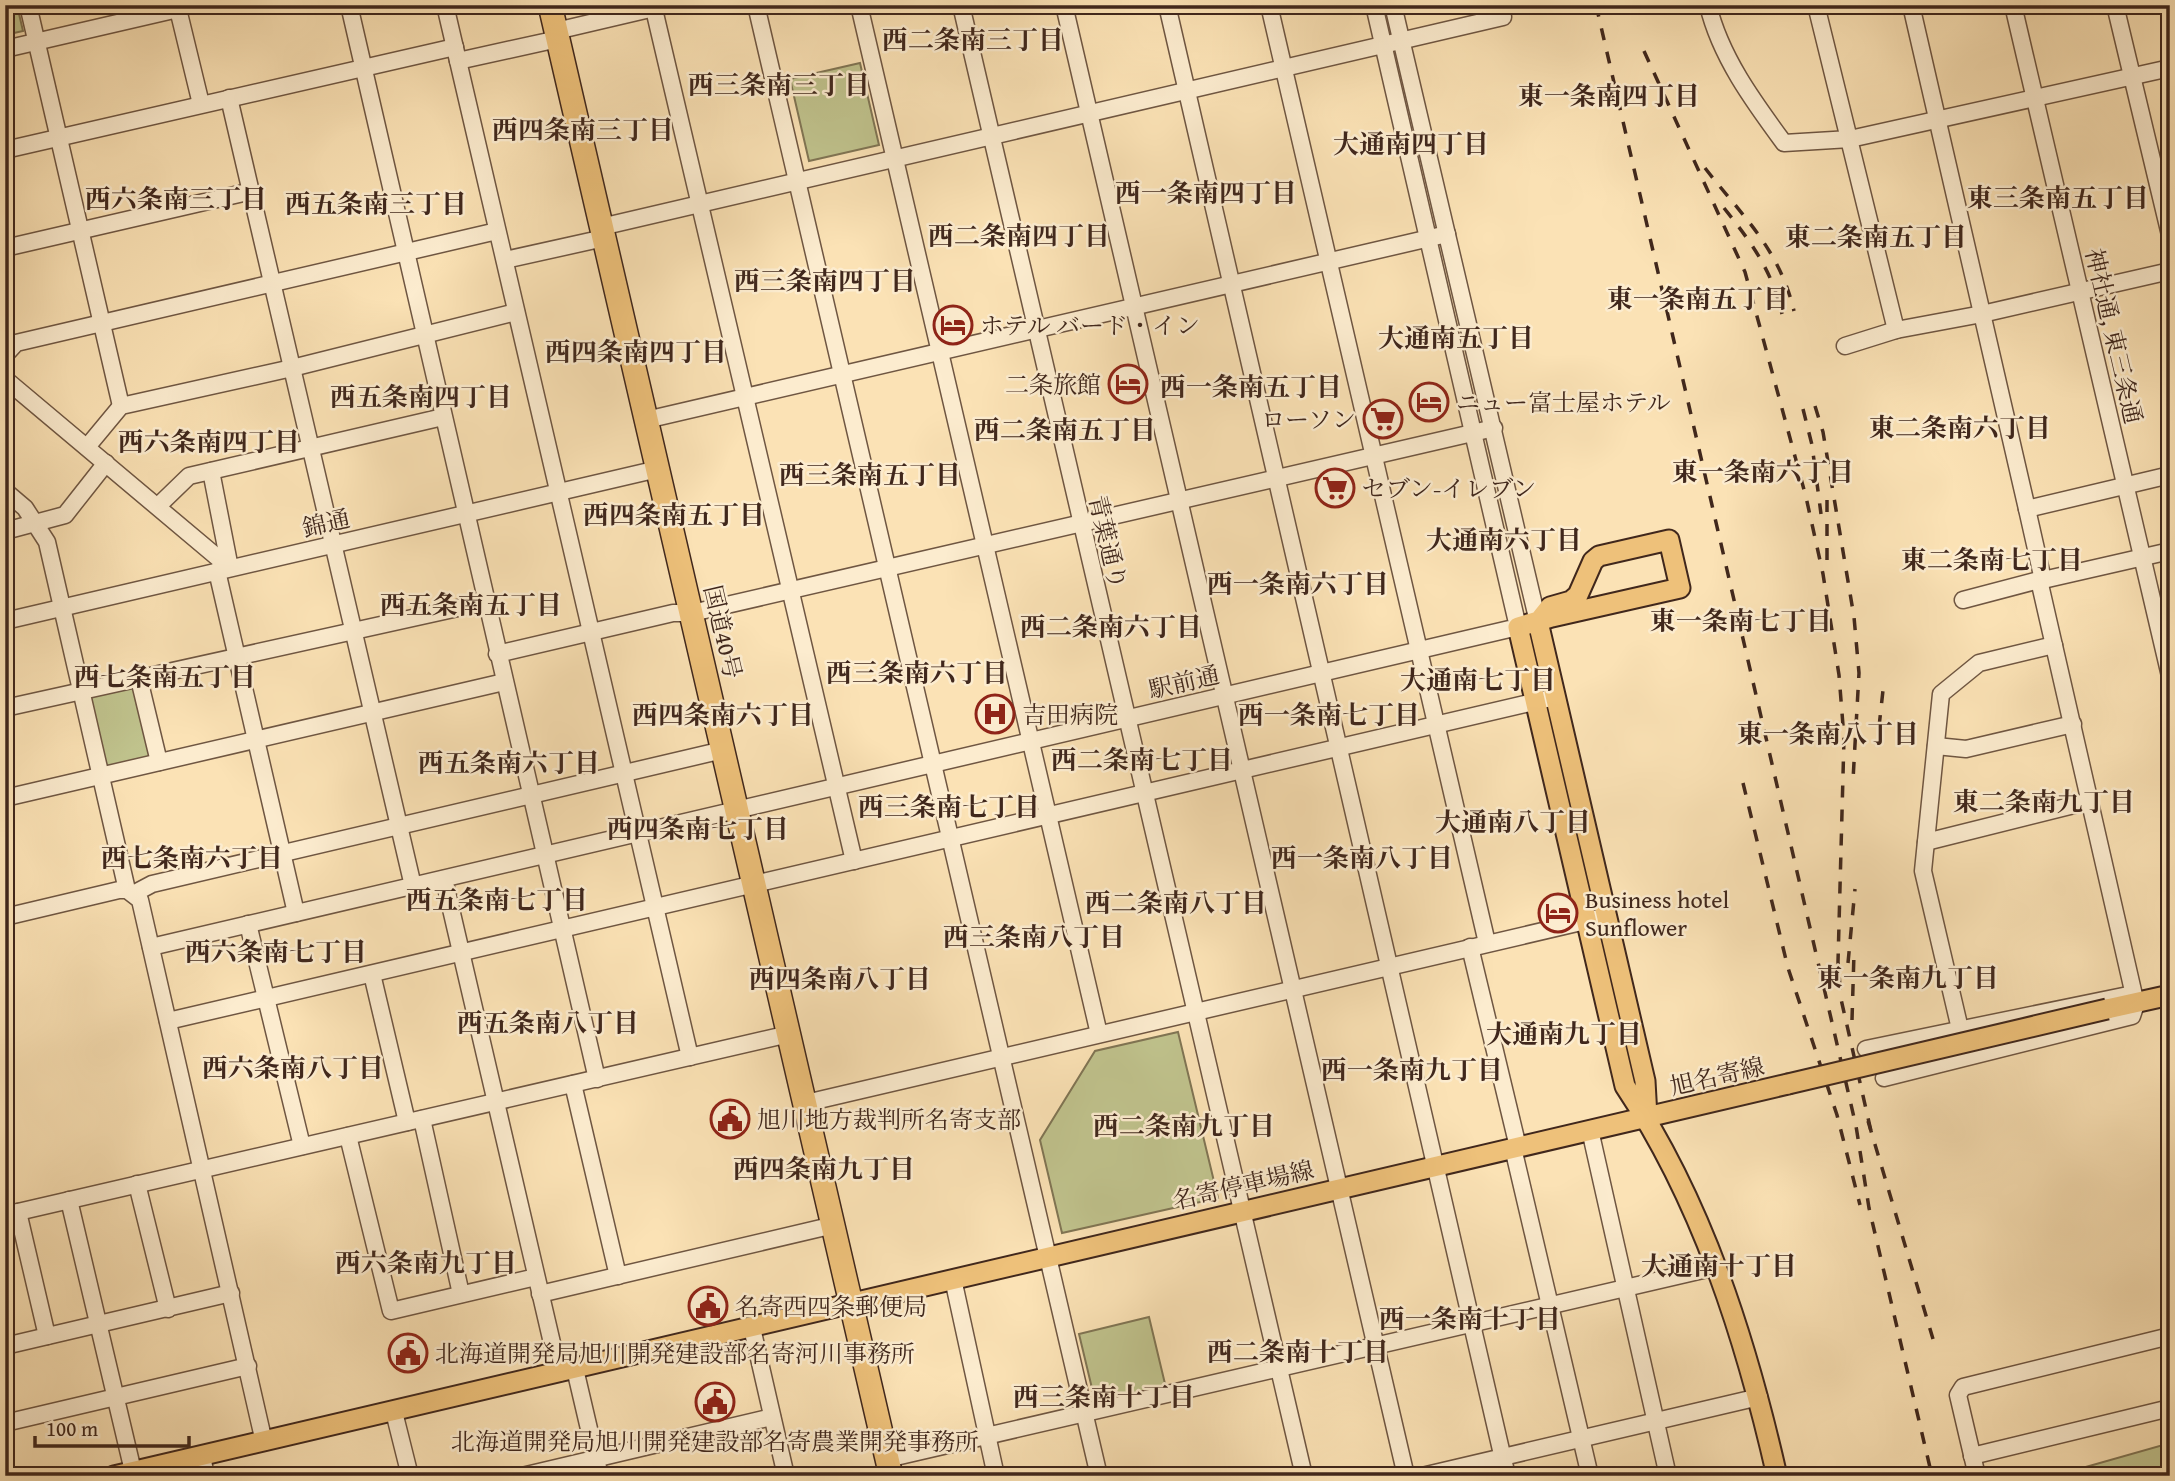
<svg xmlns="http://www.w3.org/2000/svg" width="2175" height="1481" viewBox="0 0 2175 1481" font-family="'Gentium Book Plus','Noto Serif JP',serif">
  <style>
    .green { fill: #c0c38d; stroke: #807554; stroke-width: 2 }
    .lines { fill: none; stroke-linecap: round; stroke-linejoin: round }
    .minor-casing { stroke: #6f5642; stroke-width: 19 }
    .major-casing { stroke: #40271c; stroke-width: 23 }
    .highway-casing { stroke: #40271c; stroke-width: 26 }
    .minor { stroke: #fceccf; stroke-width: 16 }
    .major { stroke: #eec17a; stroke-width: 19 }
    .highway { stroke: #eec17a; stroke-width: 23 }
    .rail { stroke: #40271c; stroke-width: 3.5; stroke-dasharray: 12 12; stroke-linecap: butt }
    .major-bridge-casing { stroke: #40271c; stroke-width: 23; stroke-linecap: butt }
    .major-bridge { stroke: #eec17a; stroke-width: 19 }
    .labels { text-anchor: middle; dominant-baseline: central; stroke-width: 5; stroke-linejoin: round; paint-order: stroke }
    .poi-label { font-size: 24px; fill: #40271c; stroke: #fceccf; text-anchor: start }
    .street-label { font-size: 24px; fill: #40271c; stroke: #fceccf }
    .neighbourhood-label { font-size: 26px; font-weight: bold; fill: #40271c; stroke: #fceccf }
  </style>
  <rect width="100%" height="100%" fill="#fbe2b5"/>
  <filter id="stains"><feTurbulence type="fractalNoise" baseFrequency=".00286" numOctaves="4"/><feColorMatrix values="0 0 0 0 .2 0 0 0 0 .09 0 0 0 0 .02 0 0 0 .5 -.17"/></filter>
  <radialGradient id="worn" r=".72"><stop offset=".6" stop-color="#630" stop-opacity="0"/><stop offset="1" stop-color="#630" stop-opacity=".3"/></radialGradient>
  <g class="green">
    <path d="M5,5H17L23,31L5,35Z"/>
    <path d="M860,63L879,145L809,161L790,79Z"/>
    <path d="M136,687L152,752L149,757L109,766L104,763L88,699L93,695Z"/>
    <path d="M1178,1032L1218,1198L1062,1233L1040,1140L1095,1051Z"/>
    <path d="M1149,1317L1166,1388L1096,1405L1079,1334Z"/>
    <path d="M2170,1443V1476H2054Z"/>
  </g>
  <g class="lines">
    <defs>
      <g id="minor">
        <path d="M28,5L121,406"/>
        <path d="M177,5L201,104"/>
        <path d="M349,5L597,1079"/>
        <path d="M445,5L690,1057"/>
        <path d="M653,5L854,861"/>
        <path d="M756,5L1099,1476"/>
        <path d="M859,5L1099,1034"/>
        <path d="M961,5L1304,1476"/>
        <path d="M1064,5L1406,1476"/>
        <path d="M1167,5L1507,1476"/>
        <path d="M1269,5L1487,943"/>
        <path d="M1393,5L1538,622"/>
        <path d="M1708,5C1720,56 1753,101 1784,143L1850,139L2170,68"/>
        <path d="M1816,5L1896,330"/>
        <path d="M2013,5L2170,676"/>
        <path d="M2115,5L2170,235"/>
        <path d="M556,31L667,5"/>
        <path d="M5,49L178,9"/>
        <path d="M458,61L558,39"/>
        <path d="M229,98L413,886"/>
        <path d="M5,150L455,47"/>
        <path d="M601,227L1503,17L1501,5"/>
        <path d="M5,248L252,191"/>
        <path d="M505,260L604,238"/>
        <path d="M1845,346L1896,330L1982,314L2170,271"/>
        <path d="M5,355L16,343L497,231"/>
        <path d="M5,379L230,568"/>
        <path d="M646,420L1447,234"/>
        <path d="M87,447L121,406L292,368L516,312"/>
        <path d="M211,471L230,568"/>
        <path d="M5,491L25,508L47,542L127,890"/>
        <path d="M158,506L189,476L443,417"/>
        <path d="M2027,509L2170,475"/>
        <path d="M5,531L65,515L106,463"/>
        <path d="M217,571L296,913"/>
        <path d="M2043,580L2170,551"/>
        <path d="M1963,600L2039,580"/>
        <path d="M5,621L658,469"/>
        <path d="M497,654L673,613H692L1494,428"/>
        <path d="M139,679L159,762"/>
        <path d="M5,708L485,602"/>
        <path d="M1936,746L1966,749L2073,724"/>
        <path d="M5,798L504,682"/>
        <path d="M1926,842L2090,801"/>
        <path d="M444,879L559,1373"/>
        <path d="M135,893L152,884L723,750"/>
        <path d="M5,917L119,890H127L140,900L264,1442"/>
        <path d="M248,924L302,1146"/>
        <path d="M151,947L1518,627L1374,5"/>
        <path d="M1470,947L1518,1147"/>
        <path d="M372,974L407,1122"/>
        <path d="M168,1021L1555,697"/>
        <path d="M1960,1029L1923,871L1941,694L1979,663L2054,645"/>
        <path d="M1866,1049L2133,994"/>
        <path d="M1884,1078L2132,1016L2136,1004L2039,580H2043L2027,509L1911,5"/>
        <path d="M573,1084L618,1276"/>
        <path d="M806,1103L1607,916"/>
        <path d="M422,1119L461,1294"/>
        <path d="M1590,1130L1668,1476"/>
        <path d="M348,1136L391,1311L536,1277"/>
        <path d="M1513,1148L1590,1476"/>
        <path d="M137,1184L168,1309"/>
        <path d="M69,1200L133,1471"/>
        <path d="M18,1212L47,1336"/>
        <path d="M5,1215L789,1034"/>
        <path d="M953,1279L996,1476"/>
        <path d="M540,1294L834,1225"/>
        <path d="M752,1328L786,1476"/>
        <path d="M5,1346L231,1293"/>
        <path d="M575,1369L600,1476"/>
        <path d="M394,1412L410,1476"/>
        <path d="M5,1423L248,1366"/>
        <path d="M202,1456L206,1476"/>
        <path d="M1972,1456L2170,1408"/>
        <path d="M887,1459L1716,1267"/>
        <path d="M522,1476L772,1417"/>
        <path d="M1422,1476L1759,1397"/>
        <path d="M1977,1476L1958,1395L1963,1387L2170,1336"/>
      </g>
      <g id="major">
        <path d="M1538,622L1550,607L1571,601L1578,595L1593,561L1599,556L1669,540L1680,588L1552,617L1518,627L1625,1086C1703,1203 1746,1340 1777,1476"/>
        <path d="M1538,622L1645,1081L1647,1117"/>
        <path d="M2107,1009L2170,995"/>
        <path d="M114,1476L1788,1084"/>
      </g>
      <path id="highway" d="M550,5L891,1476"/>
    </defs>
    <use href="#minor" class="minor-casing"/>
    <use href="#major" class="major-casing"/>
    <use href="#highway" class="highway-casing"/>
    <use href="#minor" class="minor"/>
    <use href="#major" class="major"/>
    <use href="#highway" class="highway"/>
    <g class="rail">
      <path d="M1596,5L1856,1126L1869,1208L1932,1476"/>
      <path d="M1644,51L1745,272L1806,497L1823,574L1839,675L1844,738L1838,962L1841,999L1871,1131"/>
      <path d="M1705,168C1743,217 1779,248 1794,311"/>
      <path d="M1724,208C1751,242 1772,270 1782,314"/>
      <path d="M1815,406L1823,432L1854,617L1859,673L1853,780"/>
      <path d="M1803,409L1812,445L1821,514"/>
      <path d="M1827,500V563"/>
      <path d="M1879,727L1884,681"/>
      <path d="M1743,783L1788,968L1837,1115L1860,1205"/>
      <path d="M1848,963L1855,889"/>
      <path d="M1852,1020L1854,953"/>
      <path d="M1868,1121L1933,1339"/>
    </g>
    <defs>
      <path id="major-bridge" d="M1788,1084L2107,1009"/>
    </defs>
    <use href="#major-bridge" class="major-bridge-casing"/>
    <use href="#major-bridge" class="major-bridge"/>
  </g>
  <defs>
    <symbol id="hotel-ring" viewBox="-11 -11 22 22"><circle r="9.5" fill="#fceccf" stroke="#8f2418" stroke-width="1.5"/><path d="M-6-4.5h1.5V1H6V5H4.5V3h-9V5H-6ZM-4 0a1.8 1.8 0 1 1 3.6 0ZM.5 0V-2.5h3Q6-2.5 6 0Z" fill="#8f2418"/></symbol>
    <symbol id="supermarket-ring" viewBox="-11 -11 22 22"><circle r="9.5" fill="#fceccf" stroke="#8f2418" stroke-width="1.5"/><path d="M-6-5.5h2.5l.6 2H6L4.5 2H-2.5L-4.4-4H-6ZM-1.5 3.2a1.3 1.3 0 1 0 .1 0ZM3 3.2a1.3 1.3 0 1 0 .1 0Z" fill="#8f2418"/></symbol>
    <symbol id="hospital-ring" viewBox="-11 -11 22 22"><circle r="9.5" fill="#fceccf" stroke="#8f2418" stroke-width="1.5"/><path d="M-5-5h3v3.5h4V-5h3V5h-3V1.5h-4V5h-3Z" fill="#8f2418"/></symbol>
    <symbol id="civic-ring" viewBox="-11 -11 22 22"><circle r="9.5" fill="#fceccf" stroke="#8f2418" stroke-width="1.5"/><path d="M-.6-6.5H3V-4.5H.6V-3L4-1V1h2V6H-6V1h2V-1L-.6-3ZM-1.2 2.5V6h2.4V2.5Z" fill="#8f2418"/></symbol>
  </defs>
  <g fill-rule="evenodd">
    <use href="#hotel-ring" x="931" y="303" width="44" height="44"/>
    <use href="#hotel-ring" x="1106" y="362" width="44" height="44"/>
    <use href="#hotel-ring" x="1407" y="380" width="44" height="44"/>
    <use href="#supermarket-ring" x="1361" y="397" width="44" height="44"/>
    <use href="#supermarket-ring" x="1313" y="466" width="44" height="44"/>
    <use href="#hospital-ring" x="973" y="692" width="44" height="44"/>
    <use href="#hotel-ring" x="1536" y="891" width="44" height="44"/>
    <use href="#civic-ring" x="708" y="1097" width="44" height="44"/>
    <use href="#civic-ring" x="686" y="1284" width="44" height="44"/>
    <use href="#civic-ring" x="386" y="1331" width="44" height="44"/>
    <use href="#civic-ring" x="693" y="1380" width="44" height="44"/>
  </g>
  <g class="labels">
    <g class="poi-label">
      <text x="980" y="325">ホテル バード・イン</text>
      <text x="1101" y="384" text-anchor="end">二条旅館</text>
      <text x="1456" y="402">ニュー富士屋ホテル</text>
      <text x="1356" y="419" text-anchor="end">ローソン</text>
      <text x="1362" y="488">セブン-イレブン</text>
      <text x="1022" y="714">吉田病院</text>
      <text x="1585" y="899">Business hotel<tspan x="1585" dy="28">Sunflower</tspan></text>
      <text x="757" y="1119">旭川地方裁判所名寄支部</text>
      <text x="735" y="1306">名寄西四条郵便局</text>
      <text x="435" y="1353">北海道開発局旭川開発建設部名寄河川事務所</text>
      <text x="715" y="1441" text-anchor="middle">北海道開発局旭川開発建設部名寄農業開発事務所</text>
    </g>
    <g class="street-label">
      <text transform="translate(2114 336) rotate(77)">神社通, 東三条通</text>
      <text transform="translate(326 523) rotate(-13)">錦通</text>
      <text transform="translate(1108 542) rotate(77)">青葉通り</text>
      <text transform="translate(723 632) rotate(77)">国道40号</text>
      <text transform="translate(1184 682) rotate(-13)">駅前通</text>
      <text transform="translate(1717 1076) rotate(-13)">旭名寄線</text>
      <text transform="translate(1243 1185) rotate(-13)">名寄停車場線</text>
    </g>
    <g class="neighbourhood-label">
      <text x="973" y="39">西二条南三丁目</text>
      <text x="779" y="84">西三条南三丁目</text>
      <text x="1609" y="95">東一条南四丁目</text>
      <text x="583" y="129">西四条南三丁目</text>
      <text x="1411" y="143">大通南四丁目</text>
      <text x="1206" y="192">西一条南四丁目</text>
      <text x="2058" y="197">東三条南五丁目</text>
      <text x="176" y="198">西六条南三丁目</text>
      <text x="376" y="203">西五条南三丁目</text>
      <text x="1019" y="235">西二条南四丁目</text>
      <text x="1876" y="236">東二条南五丁目</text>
      <text x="825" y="280">西三条南四丁目</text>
      <text x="1698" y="298">東一条南五丁目</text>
      <text x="1456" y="337">大通南五丁目</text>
      <text x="636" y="351">西四条南四丁目</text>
      <text x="1251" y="386">西一条南五丁目</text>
      <text x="421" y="396">西五条南四丁目</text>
      <text x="1960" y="427">東二条南六丁目</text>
      <text x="1065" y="429">西二条南五丁目</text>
      <text x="209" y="441">西六条南四丁目</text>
      <text x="1763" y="471">東一条南六丁目</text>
      <text x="870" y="474">西三条南五丁目</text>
      <text x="674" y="514">西四条南五丁目</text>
      <text x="1504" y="539">大通南六丁目</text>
      <text x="1992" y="559">東二条南七丁目</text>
      <text x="1298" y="583">西一条南六丁目</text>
      <text x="471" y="604">西五条南五丁目</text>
      <text x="1741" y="620">東一条南七丁目</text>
      <text x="1111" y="626">西二条南六丁目</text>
      <text x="917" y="672">西三条南六丁目</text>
      <text x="165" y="676">西七条南五丁目</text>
      <text x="1478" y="679">大通南七丁目</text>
      <text x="723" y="714">西四条南六丁目</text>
      <text x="1329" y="714">西一条南七丁目</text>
      <text x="1828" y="733">東一条南八丁目</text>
      <text x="1142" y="759">西二条南七丁目</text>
      <text x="509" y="762">西五条南六丁目</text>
      <text x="2044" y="801">東二条南九丁目</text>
      <text x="949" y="806">西三条南七丁目</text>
      <text x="1513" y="821">大通南八丁目</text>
      <text x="698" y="828">西四条南七丁目</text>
      <text x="192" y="857">西七条南六丁目</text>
      <text x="1362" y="857">西一条南八丁目</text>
      <text x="497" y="899">西五条南七丁目</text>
      <text x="1176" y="902">西二条南八丁目</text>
      <text x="1034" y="936">西三条南八丁目</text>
      <text x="276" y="951">西六条南七丁目</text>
      <text x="1908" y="977">東一条南九丁目</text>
      <text x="840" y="978">西四条南八丁目</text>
      <text x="548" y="1022">西五条南八丁目</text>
      <text x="1564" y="1033">大通南九丁目</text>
      <text x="293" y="1067">西六条南八丁目</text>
      <text x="1412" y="1069">西一条南九丁目</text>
      <text x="1184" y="1125">西二条南九丁目</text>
      <text x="824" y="1168">西四条南九丁目</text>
      <text x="426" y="1262">西六条南九丁目</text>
      <text x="1719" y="1265">大通南十丁目</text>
      <text x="1470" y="1318">西一条南十丁目</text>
      <text x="1298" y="1351">西二条南十丁目</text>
      <text x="1104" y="1396">西三条南十丁目</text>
    </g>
  </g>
  <rect width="2175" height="1481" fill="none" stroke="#fbe2b5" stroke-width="28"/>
  <rect x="7" y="7" width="2161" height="1467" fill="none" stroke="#40271c" stroke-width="3.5"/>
  <rect x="14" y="14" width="2147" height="1453" fill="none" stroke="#40271c" stroke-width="2"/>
  <path d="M35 1436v10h154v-10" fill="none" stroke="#40271c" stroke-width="3.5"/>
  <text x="46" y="1436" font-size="21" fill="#40271c" stroke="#fceccf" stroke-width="5" paint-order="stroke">100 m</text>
  <rect width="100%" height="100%" filter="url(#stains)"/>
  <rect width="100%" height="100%" fill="url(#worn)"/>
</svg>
